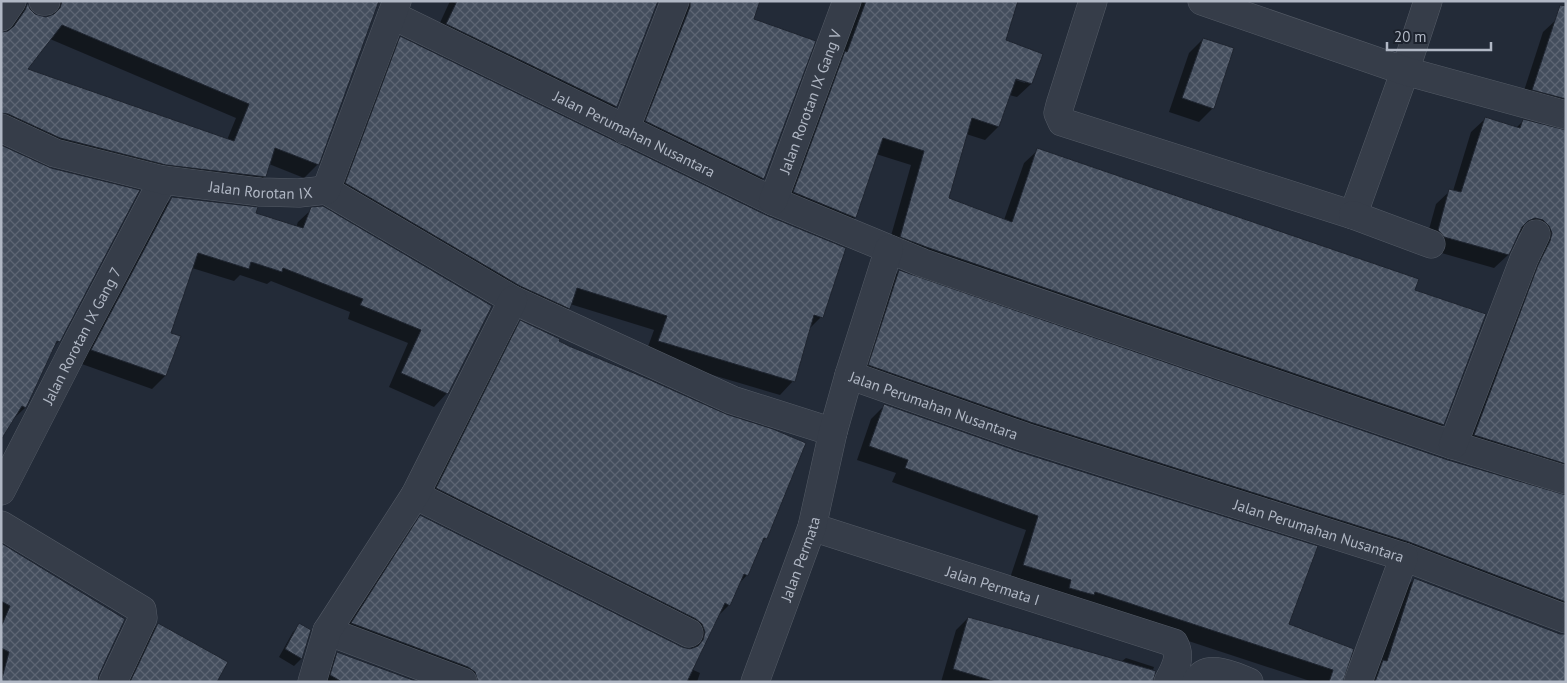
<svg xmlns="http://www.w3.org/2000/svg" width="1567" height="683" viewBox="0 0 1567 683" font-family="'PT Sans',sans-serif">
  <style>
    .shadow { fill: #0007; fill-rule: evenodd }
    .building { fill: url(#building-cross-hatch); stroke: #1e242f; fill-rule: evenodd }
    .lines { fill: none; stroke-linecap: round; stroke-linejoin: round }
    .minor-casing { stroke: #545b66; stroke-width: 29 }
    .tertiary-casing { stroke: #545b66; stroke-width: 29 }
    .minor { stroke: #363d49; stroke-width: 28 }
    .tertiary { stroke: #363d49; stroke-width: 28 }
    .labels { text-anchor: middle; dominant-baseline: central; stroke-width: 4.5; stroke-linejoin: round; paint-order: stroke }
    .street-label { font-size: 15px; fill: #b1b8c5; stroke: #1c222d }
  </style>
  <defs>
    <pattern id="building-cross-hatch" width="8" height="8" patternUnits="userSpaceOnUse" patternTransform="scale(1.25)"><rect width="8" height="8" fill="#444e5d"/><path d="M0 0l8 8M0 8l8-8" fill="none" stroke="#5d6573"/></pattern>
  </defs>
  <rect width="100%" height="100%" fill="#232b38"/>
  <g class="shadow">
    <path d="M40,1H378L318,164L304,178L269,164L265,176L251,190L1,131V34L6,33L14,17L27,4L29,10L34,15L42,18L48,17L46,8ZM50,39L236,118L227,140L26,70Z"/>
    <path d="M450,1H657L616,107L602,121L433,38Z"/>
    <path d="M669,1H758L752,20L814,42L763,179L750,192L632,135Z"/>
    <path d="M857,1H1016L1004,41L1031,84L1017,97L1009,95L998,127L985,140L966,134L947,199L1004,220L1024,163L1038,150L1413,291L1485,315L1443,425L1429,438L887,250L911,165L876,154L855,218L841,231L780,206ZM1010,78L1025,80V83Z"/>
    <path d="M1557,19L1566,22V122L1520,103L1543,32Z"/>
    <path d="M401,38L766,216L821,317L809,329L793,381L780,395L645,355L654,330L570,304L569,308L555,322L332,197L387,52Z"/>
    <path d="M1203,39L1213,108L1199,122L1169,112L1189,53Z"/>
    <path d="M1485,119L1516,128L1523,121L1566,131V486L1461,449L1528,233L1518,232L1508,255L1494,268L1431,250L1425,244L1436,204L1450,191H1453L1471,132Z"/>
    <path d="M1,147L59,341L52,348L25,408L11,421Z"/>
    <path d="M172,198L254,214L296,227L298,222L312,209L491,307L447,393L434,407L389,387L408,343L348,319L350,312L271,281L267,284L240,275L234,281L192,268L170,333L165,376L152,389L79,363L159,212Z"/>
    <path d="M899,271L1448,461L1566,496V625L856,379L885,285Z"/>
    <path d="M520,322L558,342L766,538L760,544L747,575L738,585L729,605L717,617L691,669L700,673L697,682H457L339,636L408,530L421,517L682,648L691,650L692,645L424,501L507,335Z"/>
    <path d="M885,405L1287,625L1352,650L1342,682H1313L1082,606L1010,578L1026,530L892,482L896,473L857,460L871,419Z"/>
    <path d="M1,545L97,675L1,682Z"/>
    <path d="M1414,579L1566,682H1367L1401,593Z"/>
    <path d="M968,618L1121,662L1126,658L1154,667L1149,682H941L956,630Z"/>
    <path d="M158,624L215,682H124L144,638Z"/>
    <path d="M300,625L310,631L301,659L294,666L279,657L293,632Z"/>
    <path d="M338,653L414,682H320L324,666Z"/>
  </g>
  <g class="building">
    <path d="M62,1H379L319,165L275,148L266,177L166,165L60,138L8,114L1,113V32L8,31L14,26L25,10L28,2L30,9L35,14L46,17L54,14L60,8ZM62,25L249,104L234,141L28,69Z"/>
    <path d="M457,1H658L617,107L446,24Z"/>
    <path d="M690,1H760L754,19L816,41L764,179L645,121L690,7Z"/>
    <path d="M866,1H1018L1006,40L1043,54L1032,84L1016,79L999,127L972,118L949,198L1012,222L1037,148L1419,279L1415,290L1486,314L1444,425L929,248L900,237L924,151L883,138L856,218L793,192L845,51L847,52Z"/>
    <path d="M1560,5L1566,6V99L1532,90Z"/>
    <path d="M400,36L766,215L846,248L823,318L814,315L795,382L658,341L667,316L577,288L570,309L520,286L345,183Z"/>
    <path d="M1203,38L1234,48L1214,109L1182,98Z"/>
    <path d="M1485,117L1520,128L1523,119L1566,130V464L1474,435L1538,265L1550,241L1552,233L1549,226L1543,220L1535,218L1528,221L1522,227L1509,255L1444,237L1438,230L1449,189L1461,192Z"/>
    <path d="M1,145L51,168L140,190L60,342L57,341L26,408L22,406L1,440Z"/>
    <path d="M172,197L258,207L256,213L303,228L311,207L323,206L492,306L448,394L401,373L421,330L360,305L363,299L283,268L282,272L251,262L249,269L198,253L171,333L181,336L166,376L91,350Z"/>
    <path d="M899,270L1448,460L1566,495V602L1409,542L1030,422L868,365Z"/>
    <path d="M520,320L560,339L559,341L569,346L648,379L726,414L773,429L806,443L767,539L764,538L748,576L744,574L730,606L725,603L687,682H478L475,672L468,667L351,623L420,515L682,647L690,649L698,646L703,640L705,632L702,624L696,619L436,488Z"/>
    <path d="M884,404L1020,452L1318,546L1289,624L1354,649L1343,682H1329L1333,670L1095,592L1094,595L1069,588L1071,580L1023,565L1038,516L905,468L908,460L869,446Z"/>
    <path d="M1,543L125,619L99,675L98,682H1L9,652L1,648V627L10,606L1,601Z"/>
    <path d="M1414,578L1560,634H1566V682H1375L1383,660L1387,661Z"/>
    <path d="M968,617L1011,629L1156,671L1153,682H996L953,669Z"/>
    <path d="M158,623L228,662L217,682H130Z"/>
    <path d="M299,623L311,630L302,659L285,649Z"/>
    <path d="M337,652L418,682H342L330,675Z"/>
  </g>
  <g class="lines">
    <defs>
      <g id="minor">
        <path d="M43,1H46"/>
        <path d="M1093,1L1060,105L1058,113L1062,122L1353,215L1405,71L1428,1"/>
        <path d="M1202,1L1405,71L1566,115"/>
        <path id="s1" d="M392,15L773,201L923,263L1453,445L1566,480"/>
        <path d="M1,17L12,1"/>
        <path d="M625,130L675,1"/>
        <path d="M326,190L513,300L732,400L833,432"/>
        <path id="s2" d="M773,201L847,1"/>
        <path d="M1353,215L1431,244"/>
        <path id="s3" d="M849,375L1025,437L1404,557L1566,619"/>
        <path d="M1453,445L1524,259L1536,234"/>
        <path id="s4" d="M1,491L78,341L163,180"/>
        <path d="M415,495L689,633"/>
        <path d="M1,525L142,610L143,618L113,682"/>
        <path id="s5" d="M812,527L1174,643C1182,658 1175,668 1168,682"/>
        <path d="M327,631L463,682"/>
        <path d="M312,682L327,631L415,495L513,300"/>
        <path id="s6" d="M755,682L812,527L833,432L849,375L889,249"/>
        <path d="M1196,682C1207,662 1233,676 1249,682"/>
        <path d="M1358,682L1404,557"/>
      </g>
      <g id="tertiary">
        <path id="s7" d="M1,128L55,153L163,180L260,192L299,193L326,190L397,1"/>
      </g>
    </defs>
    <use href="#minor" class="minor-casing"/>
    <use href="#tertiary" class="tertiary-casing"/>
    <use href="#minor" class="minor"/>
    <use href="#tertiary" class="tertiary"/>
  </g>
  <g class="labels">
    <g class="street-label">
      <text stroke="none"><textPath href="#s2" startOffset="106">Jalan Rorotan IX Gang V</textPath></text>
      <text stroke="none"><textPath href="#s1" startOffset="270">Jalan Perumahan Nusantara</textPath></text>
      <text stroke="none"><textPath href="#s7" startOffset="269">Jalan Rorotan IX</textPath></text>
      <text stroke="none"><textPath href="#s4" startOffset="175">Jalan Rorotan IX Gang 7</textPath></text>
      <text stroke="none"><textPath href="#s3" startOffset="90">Jalan Perumahan Nusantara</textPath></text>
      <text stroke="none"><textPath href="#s3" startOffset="495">Jalan Perumahan Nusantara</textPath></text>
      <text stroke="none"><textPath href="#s6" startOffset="131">Jalan Permata</textPath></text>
      <text stroke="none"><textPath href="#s5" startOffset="190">Jalan Permata I</textPath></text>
    </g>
  </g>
  <rect width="1567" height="683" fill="none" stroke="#b1b8c5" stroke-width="5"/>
  <path d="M1387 42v8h104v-8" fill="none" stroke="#b1b8c5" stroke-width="2.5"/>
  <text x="1394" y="42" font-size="15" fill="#b1b8c5" stroke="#1c222d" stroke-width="4" paint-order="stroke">20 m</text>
</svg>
